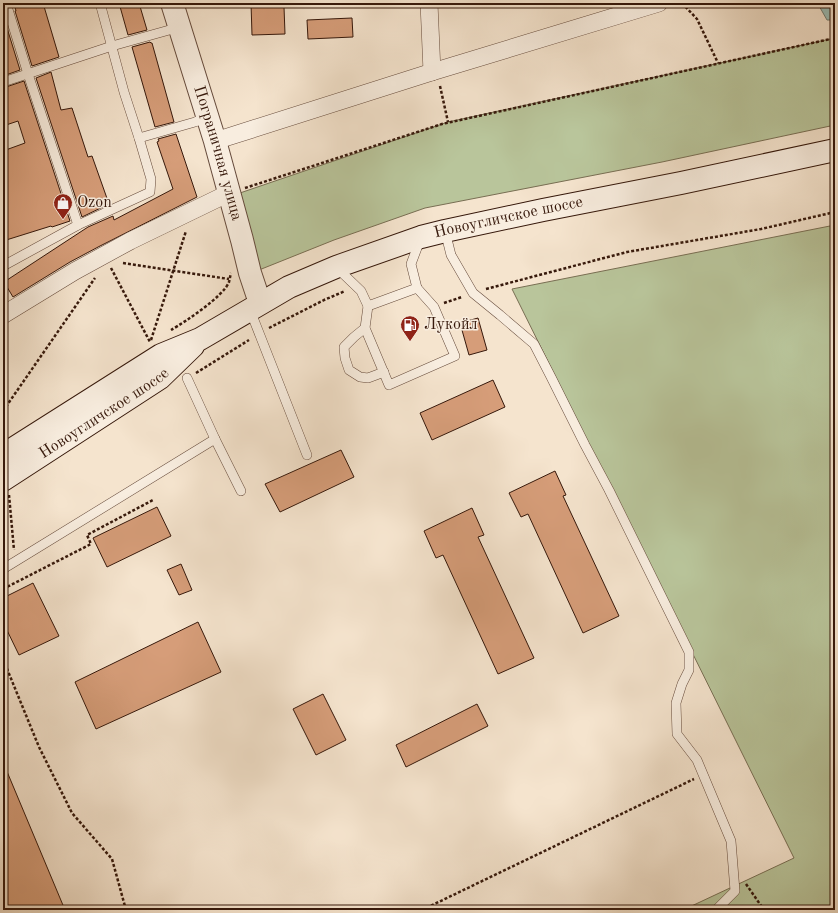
<svg xmlns="http://www.w3.org/2000/svg" width="838" height="913" viewBox="0 0 838 913" font-family="'Old Standard TT',serif">
  <style>
    .green { fill: #b9c59b; stroke: #786e53 }
    .water { fill: #9cbfb8; stroke: #737c73 }
    .building { fill: #d69d79; stroke: #36180b }
    .lines { fill: none; stroke-linecap: round; stroke-linejoin: round }
    .service-casing { stroke: #664b3c; stroke-width: 10 }
    .minor-casing { stroke: #664b3c; stroke-width: 18 }
    .tertiary-casing { stroke: #664b3c; stroke-width: 24 }
    .secondary-casing { stroke: #36180b; stroke-width: 24 }
    .path { stroke: #36180b; stroke-width: 2.5; stroke-dasharray: 3 2; stroke-linecap: butt }
    .service { stroke: #f8eddf; stroke-width: 9 }
    .minor { stroke: #f8eddf; stroke-width: 17 }
    .tertiary { stroke: #f8eddf; stroke-width: 22 }
    .secondary { stroke: #f8eddf; stroke-width: 22 }
    .labels { text-anchor: middle; dominant-baseline: central; stroke-width: 3; stroke-linejoin: round; paint-order: stroke }
    .street-label { font-size: 16px; fill: #36180b; stroke: #f8eddf }
    .poi-label { font-size: 16px; fill: #36180b; stroke: #f8eddf; text-anchor: start }
  </style>
  <rect width="100%" height="100%" fill="#f5e4ce"/>
  <filter id="stains"><feTurbulence type="fractalNoise" baseFrequency=".005" numOctaves="4"/><feColorMatrix values="0 0 0 0 .2 0 0 0 0 .09 0 0 0 0 .02 0 0 0 .5 -.17"/></filter>
  <radialGradient id="worn" r=".72"><stop offset=".6" stop-color="#630" stop-opacity="0"/><stop offset="1" stop-color="#630" stop-opacity=".3"/></radialGradient>
  <g class="green">
    <path d="M835,38V125L662,162L425,208L334,240L259,270L237,194L448,122Z"/>
    <path d="M835,225V910H683L794,858L512,289Z"/>
  </g>
  <path class="water" d="M819,3H835V20H827L818,4Z"/>
  <g class="building">
    <path d="M14,3H43L59,57L32,66L15,11H16Z"/>
    <path d="M119,3H139L147,30L128,35Z"/>
    <path d="M251,3H278V7H284L285,34L252,35Z"/>
    <path d="M3,15L20,70L3,76Z"/>
    <path d="M352,18L353,37L308,39L307,20Z"/>
    <path d="M150,42L151,43H152L174,122L155,127L132,47Z"/>
    <path d="M51,72L61,110L72,108L88,157L92,156L109,204L82,217L36,78Z"/>
    <path d="M24,81L70,221L52,227L51,226L3,241V151L25,143L18,121L3,126V88Z"/>
    <path d="M176,134L197,197L100,246L70,262L13,297L4,282L88,227L113,216L114,220L173,189L157,142L159,141L158,139Z"/>
    <path d="M478,318L487,350L469,355L460,323Z"/>
    <path d="M493,380L505,407L432,440L420,413Z"/>
    <path d="M341,450L354,477L280,512L265,484Z"/>
    <path d="M555,471L566,495L563,496L619,616L583,633L528,514L521,517L509,493Z"/>
    <path d="M157,507L171,536L107,567L93,538Z"/>
    <path d="M472,508L484,535L478,537L534,658L498,674L443,555L436,558L424,531Z"/>
    <path d="M181,564L192,590L179,595L167,570Z"/>
    <path d="M33,583L59,636L19,655L3,622V598Z"/>
    <path d="M198,622L221,672L96,729L75,682Z"/>
    <path d="M323,694L346,740L316,755L293,709Z"/>
    <path d="M477,704L488,726L406,767L396,745Z"/>
    <path d="M3,762L65,910H3Z"/>
  </g>
  <g class="lines">
    <defs>
      <g id="service">
        <path d="M6,3L28,74L78,225"/>
        <path d="M3,82L112,46L180,27"/>
        <path d="M139,138L195,122L207,117"/>
        <path d="M445,231L451,255L473,293L500,315L534,344L551,377L585,445L609,490L689,652V670L682,684L676,703L677,734L697,760L731,841L735,891L716,910"/>
        <path d="M3,266L78,225L150,192L151,179L139,138L124,92L100,3"/>
        <path d="M336,267L361,291L368,306L417,288L411,264L420,240"/>
        <path d="M368,306L365,328L389,385L455,356L434,307L417,288"/>
        <path d="M250,310L307,455"/>
        <path d="M365,328L354,337L344,347L345,358L349,370L360,377L368,378L384,372"/>
        <path d="M187,378L215,439L241,491"/>
        <path d="M3,569L215,439"/>
      </g>
      <g id="minor">
        <path d="M429,3L432,72"/>
        <path d="M215,141L432,72L659,3"/>
        <path d="M3,315L75,271L130,241L229,193"/>
      </g>
      <g id="tertiary">
        <path id="s1" d="M172,3L215,141L242,240L250,273L260,303"/>
      </g>
      <g id="secondary">
        <path id="s2" d="M3,455L161,355L200,339L289,287L336,267L421,237L445,231L543,210L681,183L835,150"/>
        <path id="s3" d="M3,480L160,378L193,346"/>
      </g>
    </defs>
    <use href="#service" class="service-casing"/>
    <use href="#minor" class="minor-casing"/>
    <use href="#tertiary" class="tertiary-casing"/>
    <use href="#secondary" class="secondary-casing"/>
    <g class="path">
      <path d="M682,3L697,19L718,63"/>
      <path d="M440,86L448,122"/>
      <path d="M245,188L442,124L835,38"/>
      <path d="M123,263L229,279"/>
      <path d="M111,268L150,342"/>
      <path d="M486,289L627,252L761,229L835,212"/>
      <path d="M444,303L462,297"/>
      <path d="M269,328L324,300L345,291"/>
      <path d="M171,330C185,322 224,296 229,282C230,279 230,276 231,273"/>
      <path d="M151,340L186,231"/>
      <path d="M196,373L249,340"/>
      <path d="M3,411L95,278"/>
      <path d="M9,495L14,550"/>
      <path d="M3,589L91,544L87,535L153,500"/>
      <path d="M3,659L39,747L72,813L112,859L126,910"/>
      <path d="M746,884L764,910"/>
      <path d="M422,910L694,779"/>
    </g>
    <use href="#service" class="service"/>
    <use href="#minor" class="minor"/>
    <use href="#tertiary" class="tertiary"/>
    <use href="#secondary" class="secondary"/>
  </g>
  <defs>
    <symbol id="shop-pin" viewBox="-11 -11 22 30"><path d="M0 17L-7.5 6A9.5 9.5 0 1 1 7.5 6Z" fill="#8f2418" stroke="#f8eddf"/><path d="M-5-2.5h2.3a2.7 3.5 0 0 1 5.4 0H5L5.5 6h-11ZM-1.5-2.5h3a1.5 2.3 0 0 0-3 0Z" fill="#fff"/></symbol>
    <symbol id="fuel-pin" viewBox="-11 -11 22 30"><path d="M0 17L-7.5 6A9.5 9.5 0 1 1 7.5 6Z" fill="#8f2418" stroke="#f8eddf"/><path d="M-5.5-6h7V0h2V4h1.3V-2.5L3-4.5l.8-.8L6-3V5H2.5V1h-1V6h-7ZM-4.2-4.7v3.2H.2V-4.7Z" fill="#fff"/></symbol>
  </defs>
  <g fill-rule="evenodd">
    <use href="#shop-pin" x="52" y="192" width="22" height="30"/>
    <use href="#fuel-pin" x="399" y="314" width="22" height="30"/>
  </g>
  <g class="labels">
    <g class="street-label">
      <text stroke="none"><textPath href="#s1" startOffset="157">Пограничная улица</textPath></text>
      <text stroke="none"><textPath href="#s2" startOffset="563">Новоугличское шоссе</textPath></text>
      <text stroke="none"><textPath href="#s3" startOffset="121">Новоугличское шоссе</textPath></text>
    </g>
    <g class="poi-label">
      <text x="77" y="203">Ozon</text>
      <text x="424" y="325">Лукойл</text>
    </g>
  </g>
  <rect width="838" height="913" fill="none" stroke="#f5e4ce" stroke-width="16"/>
  <rect x="4" y="4" width="830" height="905" fill="none" stroke="#36180b" stroke-width="2"/>
  <rect x="8" y="8" width="822" height="897" fill="none" stroke="#36180b"/>
  <rect width="100%" height="100%" filter="url(#stains)"/>
  <rect width="100%" height="100%" fill="url(#worn)"/>
</svg>
